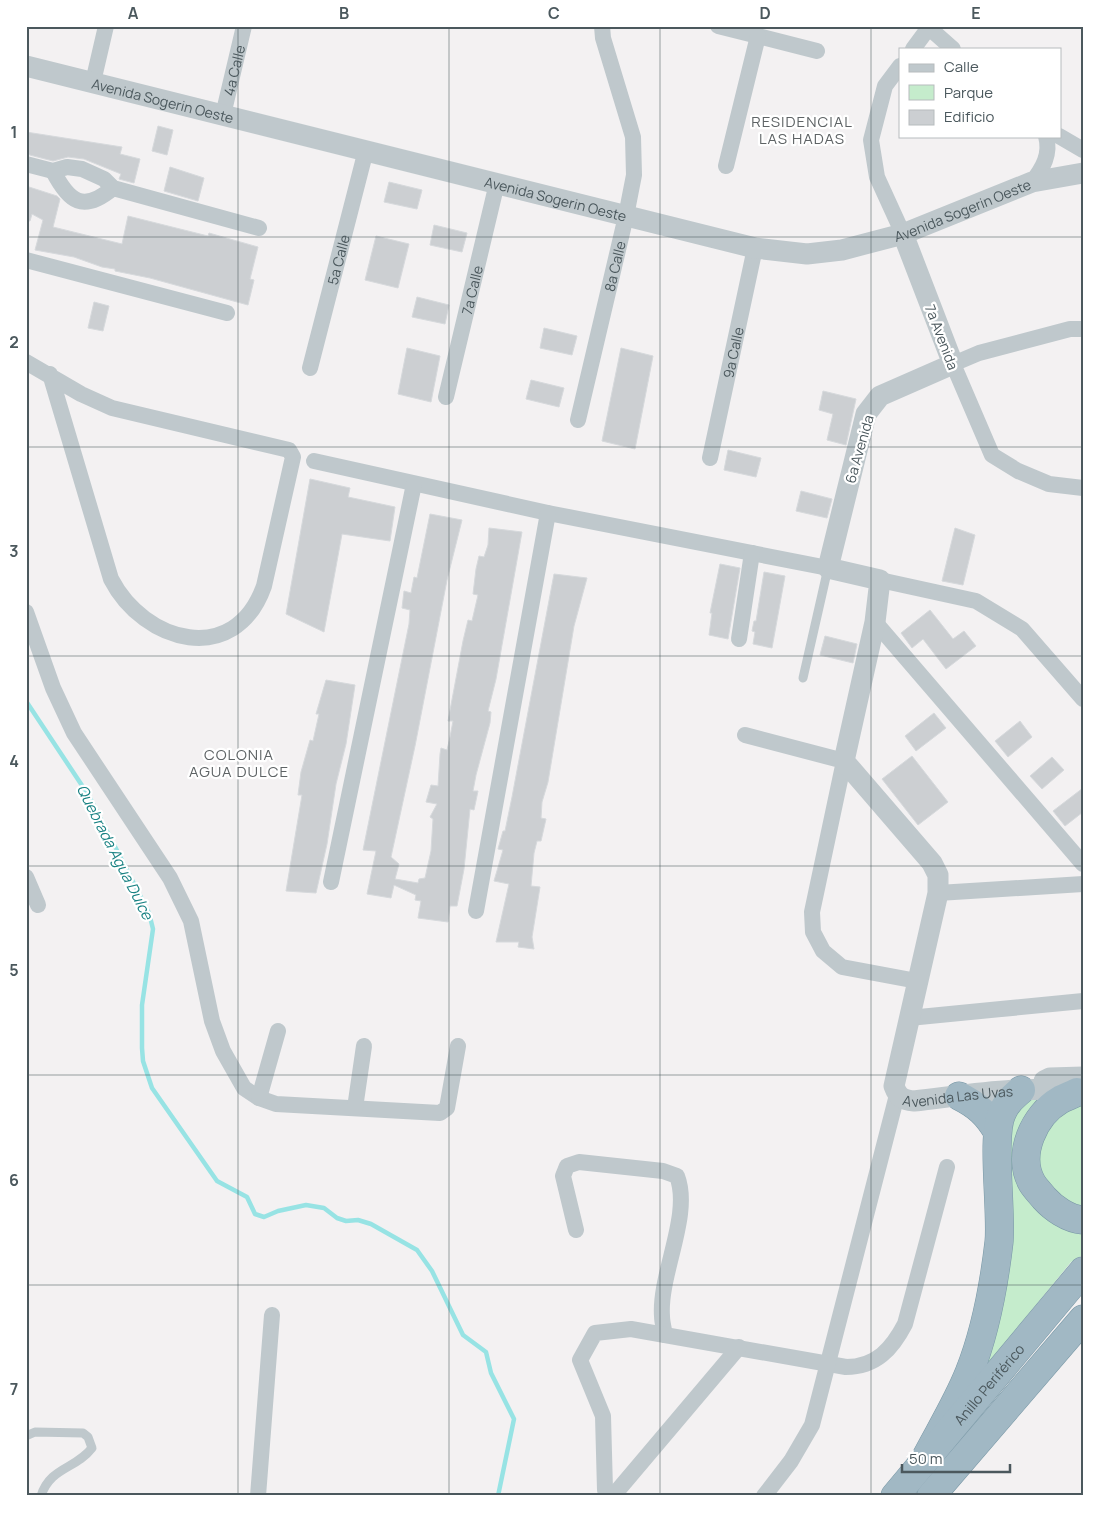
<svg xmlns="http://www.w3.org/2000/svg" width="1109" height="1522" viewBox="0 0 1109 1522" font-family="Manrope,sans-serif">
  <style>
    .green { fill: #c5eccc }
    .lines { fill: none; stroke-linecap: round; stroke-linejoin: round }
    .stream { stroke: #97e3e4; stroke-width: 4.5 }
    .building { fill: #cccfd2; stroke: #d6d9dc }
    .trunk-casing { stroke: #7998a6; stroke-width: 29 }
    .service { stroke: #bfc8cc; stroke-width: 9 }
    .minor { stroke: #bfc8cc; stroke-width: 16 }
    .tertiary { stroke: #bfc8cc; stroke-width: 21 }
    .trunk { stroke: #a1b8c4; stroke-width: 28 }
    .grid { fill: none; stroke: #4b585d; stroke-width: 1; stroke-opacity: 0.55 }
    .labels { text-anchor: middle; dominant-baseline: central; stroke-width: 4.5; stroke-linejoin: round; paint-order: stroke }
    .street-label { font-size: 14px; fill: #4b585d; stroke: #fff }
    .neighbourhood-label { font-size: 15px; letter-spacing: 1px; fill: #5e6365; stroke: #fff }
    .water-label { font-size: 15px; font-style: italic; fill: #198283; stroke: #fff }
    .neatline { fill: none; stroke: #4b585d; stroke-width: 2 }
    .grid-label { font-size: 16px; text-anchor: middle; font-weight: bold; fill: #4b585d }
  </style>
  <rect width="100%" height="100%" fill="#f3f1f2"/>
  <path class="green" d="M1083,1076V1255L1071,1262L1014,1332L986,1387L988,1308L1009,1101Z"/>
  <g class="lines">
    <path class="stream" d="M26,701L89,796L149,913L153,929L142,1005V1048L143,1061L152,1088L217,1181L247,1197L255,1214L264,1217L278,1211L306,1205L324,1208L337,1218L346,1221L358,1220L371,1224L417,1250L432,1271L463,1335L486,1352L491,1373L514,1419L498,1496"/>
  </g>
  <g class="building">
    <path d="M158,126L173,130L167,155L152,151Z"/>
    <path d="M26,132L122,147L120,154L140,159L134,183L119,179L121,174L84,159L68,157L53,161L26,154Z"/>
    <path d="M170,167L204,178L198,201L164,191Z"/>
    <path d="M389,182L422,190L417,209L384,202Z"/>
    <path d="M26,186L57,196L60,199L53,227L122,244L128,216L208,236L209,233L258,247L250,279L254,280L248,305L150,278L115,271V269L102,267L74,257L35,250L43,220L32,214L30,221H26Z"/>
    <path d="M434,225L467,233L462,252L430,245Z"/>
    <path d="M376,236L409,244L398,288L365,280Z"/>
    <path d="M417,297L449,305L445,324L412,317Z"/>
    <path d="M94,302L109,306L103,331L88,328Z"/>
    <path d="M544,328L577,336L572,355L540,348Z"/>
    <path d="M407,348L440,356L431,402L398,394Z"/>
    <path d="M621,348L653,356L635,449L602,441Z"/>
    <path d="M531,380L564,388L559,407L526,399Z"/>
    <path d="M823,391L856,399L846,445L827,440L833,414L819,410Z"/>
    <path d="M728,450L761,458L756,477L724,470Z"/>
    <path d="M310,479L350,488L348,497L395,507L390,541L342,534L324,632L286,614Z"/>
    <path d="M801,491L832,499L827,518L796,511Z"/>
    <path d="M430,514L462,520L447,580L415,746L391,857L399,864L395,879L418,883L419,879L425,878L431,851L433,819L430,817L437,804L426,802L431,785L438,786L440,754L441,748L447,750L450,737L453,721H448L463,641L468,620L472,621L478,595L473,594L476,569L479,556L484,557L488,545L489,528L522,532L496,679L488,711L491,712L490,723L476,775L473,791H478L474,810L470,809L464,869L457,906H450L448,922L418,918L421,901L415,900L416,895L394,885L391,898L367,894L376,851L363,850L409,624L410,610L402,608L404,591L411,593L414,577L417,578Z"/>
    <path d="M955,528L975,535L963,585L942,581Z"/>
    <path d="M720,564L740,568L728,639L709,635L712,613H710Z"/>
    <path d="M764,572L785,576L772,648L753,644L755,632L752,631L754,621H756Z"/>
    <path d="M554,574L587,578L574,626L548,782L542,802L541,818L546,819L541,841H537L534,853L531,886L540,887L532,937L534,949L518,947L519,942H496L509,884L494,881L503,850L498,849L503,831H505L512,797Z"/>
    <path d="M930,610L953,639L964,631L976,646L946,669L923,639L912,648L901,633Z"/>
    <path d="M825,636L857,644L853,663L820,655Z"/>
    <path d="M326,680L355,685L346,744L336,784L327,844L316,893L286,891L302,795H298L301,772L310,740L313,741L319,714H316Z"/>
    <path d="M934,713L946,728L916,751L905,736Z"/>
    <path d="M1020,721L1032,737L1008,757L995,741Z"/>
    <path d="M912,756L948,802L918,825L882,779Z"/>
    <path d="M1052,757L1064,770L1042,789L1030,776Z"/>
    <path d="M1083,788V812L1065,826L1053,811Z"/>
  </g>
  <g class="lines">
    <defs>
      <g id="trunk">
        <path d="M1077,1092C1072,1095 1065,1097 1060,1100C1034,1115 1016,1155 1032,1183C1035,1188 1040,1193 1044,1198C1053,1208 1068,1219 1083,1220"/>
        <path d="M959,1096C977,1105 987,1114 997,1131"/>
        <path d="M924,1461C939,1432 957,1403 969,1373C985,1333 994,1285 999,1242C1002,1211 991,1136 1002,1113C1006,1103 1013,1097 1021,1090"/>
        <path id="s8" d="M895,1496L1083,1271"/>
        <path d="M931,1496L1083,1319"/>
      </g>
    </defs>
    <use href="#trunk" class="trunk-casing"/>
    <g class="service">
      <path d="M803,678L828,568"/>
      <path d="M26,1436L35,1432L83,1433L88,1437L92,1448C76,1469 50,1467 41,1496"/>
    </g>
    <g class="minor">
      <path d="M718,26L817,51"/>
      <path d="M927,26L953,49"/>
      <path d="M913,49L930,26"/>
      <path d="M900,66L885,86L871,140L877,177L903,234"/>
      <path d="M93,82L106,26"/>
      <path id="s1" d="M223,115L244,26"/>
      <path d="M1059,136L1083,150"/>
      <path d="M26,164L53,171L67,167L82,169L104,179L113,188L259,228"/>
      <path d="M726,166L758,36"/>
      <path d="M53,171C69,202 83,213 113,188"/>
      <path d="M1032,182C1043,168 1051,154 1046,136"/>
      <path d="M26,260L227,313"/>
      <path d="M1083,329H1070L979,353L953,364L992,455L1018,471L1049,484L1083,488"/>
      <path d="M26,362L81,394L112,408L289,450L293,457L264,586C235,668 144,643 111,579L50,374"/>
      <path id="s2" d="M310,368L366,150"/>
      <path id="s3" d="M446,397L497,183"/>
      <path id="s4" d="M578,420L626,216L634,175L633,137L603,38L602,26"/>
      <path id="s5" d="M710,458L755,248"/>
      <path d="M314,461L548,513L828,568"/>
      <path d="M880,580L976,601L1022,629L1083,699"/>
      <path d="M26,612L53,688L74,733L170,878L191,921L212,1021L223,1051L244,1088L259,1098L276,1104L440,1113L447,1108L458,1046"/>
      <path d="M875,622L1083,864"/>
      <path d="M739,639L752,553"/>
      <path d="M745,735L844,761L812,912L813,932L823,951L842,967L917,981"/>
      <path d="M26,877L38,905"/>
      <path d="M331,882L414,484"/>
      <path d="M938,893L1083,884"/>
      <path d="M476,911L548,513"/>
      <path d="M909,1018L1083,1001"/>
      <path d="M259,1098L278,1031"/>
      <path d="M355,1108L364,1046"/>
      <path d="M576,1230L563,1176L567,1166L579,1162L663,1171L677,1176C692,1215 659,1274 662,1316C662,1322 664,1329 665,1335"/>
      <path d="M258,1496L272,1315"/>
      <path d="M608,1496L605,1490L603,1416L580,1360L595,1333L631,1329L846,1367C876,1367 892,1349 905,1324L947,1167"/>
      <path d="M613,1496L739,1347"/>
      <path d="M764,1496L791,1461L812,1425L897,1095"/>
    </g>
    <g class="tertiary">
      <path id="s6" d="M26,66L755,248L807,254L842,250L903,234L1032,182L1083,173"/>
      <path id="s7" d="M903,234L953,364L880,396L866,414L828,568L880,580L875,622L844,761L932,863L938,875V893L894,1086C898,1097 902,1100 914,1101C968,1095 1025,1084 1080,1093"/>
      <path d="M1044,1081L1050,1078L1083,1077"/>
    </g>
    <use href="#trunk" class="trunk"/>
  </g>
  <path class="grid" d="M238,26V1496M449,26V1496M660,26V1496M871,26V1496M26,237H1083M26,447H1083M26,656H1083M26,866H1083M26,1075H1083M26,1285H1083"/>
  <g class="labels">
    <g class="street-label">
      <text stroke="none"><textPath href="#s1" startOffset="46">4a Calle</textPath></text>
      <text stroke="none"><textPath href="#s6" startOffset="141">Avenida Sogerin Oeste</textPath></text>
      <text stroke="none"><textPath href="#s6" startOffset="546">Avenida Sogerin Oeste</textPath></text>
      <text stroke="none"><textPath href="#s6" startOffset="966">Avenida Sogerin Oeste</textPath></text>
      <text stroke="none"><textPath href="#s2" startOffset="112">5a Calle</textPath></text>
      <text stroke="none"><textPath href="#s4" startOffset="158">8a Calle</textPath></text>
      <text stroke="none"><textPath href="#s3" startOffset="110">7a Calle</textPath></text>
      <text transform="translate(942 337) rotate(69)">7a Avenida</text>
      <text stroke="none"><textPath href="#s5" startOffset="108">9a Calle</textPath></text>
      <text transform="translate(859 449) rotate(-74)">6a Avenida</text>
      <text stroke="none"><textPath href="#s7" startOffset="1074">Avenida Las Uvas</textPath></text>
      <text stroke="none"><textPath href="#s8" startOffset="146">Anillo Periférico</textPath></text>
    </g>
    <g class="neighbourhood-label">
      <text x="802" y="121">RESIDENCIAL<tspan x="802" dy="17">LAS HADAS</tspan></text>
      <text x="239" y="754">COLONIA<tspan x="239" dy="17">AGUA DULCE</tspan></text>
    </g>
    <g class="water-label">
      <text transform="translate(115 852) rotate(63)">Quebrada Agua Dulce</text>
    </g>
  </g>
  <rect width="1109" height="1522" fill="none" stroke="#ffffff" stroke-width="55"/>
  <rect x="899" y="48" width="162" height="90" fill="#ffffff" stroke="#b7bcbe"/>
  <rect x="909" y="64" width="25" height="8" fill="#bfc8cc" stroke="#b7bcbe"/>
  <text x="944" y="72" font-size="15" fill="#4b585d">Calle</text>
  <rect x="909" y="85" width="25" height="15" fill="#c5eccc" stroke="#b7bcbe"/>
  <text x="944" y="98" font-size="15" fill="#4b585d">Parque</text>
  <rect x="909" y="110" width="25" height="15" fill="#cccfd2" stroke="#b7bcbe"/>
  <text x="944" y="122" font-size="15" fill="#4b585d">Edificio</text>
  <path d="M902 1464v8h108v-8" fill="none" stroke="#4b585d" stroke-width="2.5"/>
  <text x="909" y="1464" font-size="15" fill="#4b585d" stroke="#ffffff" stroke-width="4" paint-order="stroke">50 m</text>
  <rect x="28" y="28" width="1054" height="1466" class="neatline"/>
  <g class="grid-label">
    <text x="133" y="19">A</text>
    <text x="344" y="19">B</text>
    <text x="554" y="19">C</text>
    <text x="765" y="19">D</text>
    <text x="976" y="19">E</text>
    <text x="14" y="138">1</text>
    <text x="14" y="348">2</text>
    <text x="14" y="557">3</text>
    <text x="14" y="767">4</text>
    <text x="14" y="976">5</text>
    <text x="14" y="1186">6</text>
    <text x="14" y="1395">7</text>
  </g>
</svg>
